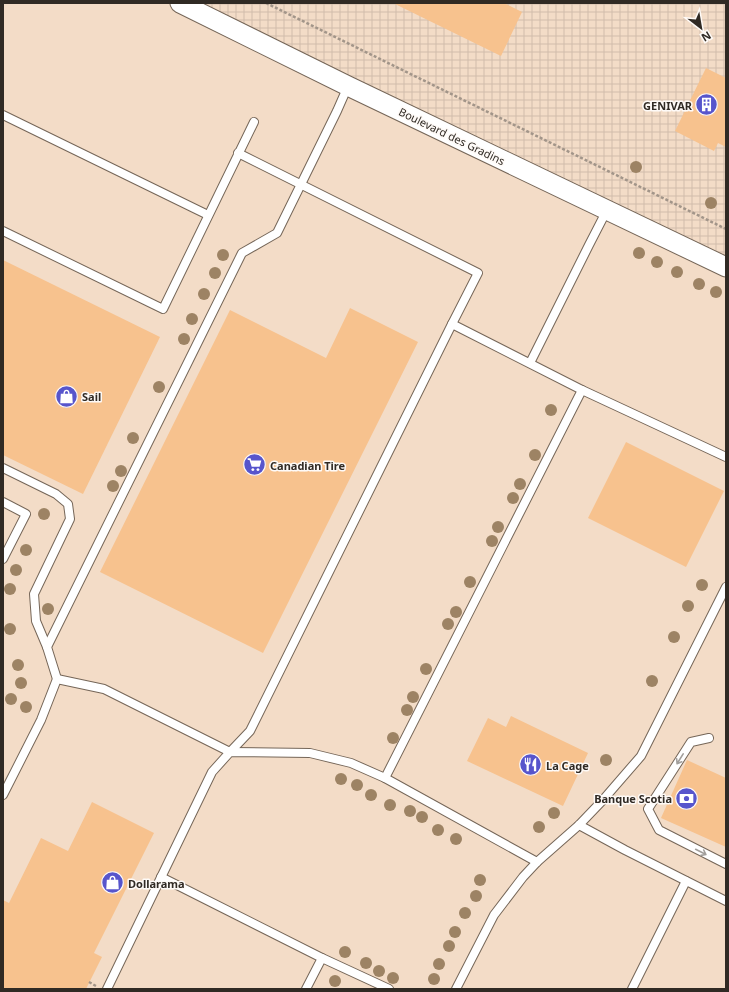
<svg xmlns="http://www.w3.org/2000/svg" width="729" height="992" viewBox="0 0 729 992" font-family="'Noto Sans',sans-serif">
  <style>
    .built { fill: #f3dcc7 }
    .industrial { fill: url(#industrial-grid) }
    .building { fill: #f7c28e }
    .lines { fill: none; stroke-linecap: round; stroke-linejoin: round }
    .service-casing { stroke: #756658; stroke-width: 10 }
    .tertiary-casing { stroke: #756658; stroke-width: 21 }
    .path { stroke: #a29589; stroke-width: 2.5; stroke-dasharray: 3 2; stroke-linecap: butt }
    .service { stroke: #fff; stroke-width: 8 }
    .tertiary { stroke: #fff; stroke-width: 19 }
    .tree { fill: #9d8364 }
    .oneway { stroke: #a29f9c }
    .labels { text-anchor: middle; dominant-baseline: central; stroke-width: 3; stroke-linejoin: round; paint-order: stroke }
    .poi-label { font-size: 11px; font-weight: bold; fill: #302a24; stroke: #fefaf7; text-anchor: start }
    .street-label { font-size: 11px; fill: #302a24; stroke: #fefaf7 }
  </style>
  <defs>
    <pattern id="industrial-grid" width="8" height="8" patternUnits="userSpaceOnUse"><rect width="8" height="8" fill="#f3dcc7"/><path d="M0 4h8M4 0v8" fill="none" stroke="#d1bdab"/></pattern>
  </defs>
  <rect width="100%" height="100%" fill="#fceada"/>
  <rect class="built" x="3" y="3" width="723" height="986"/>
  <path class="industrial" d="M183,3H726V267Z"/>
  <g class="building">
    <path d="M393,3H504L522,12L501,56Z"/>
    <path d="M706,68L726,78V147L718,143L714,151L675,131Z"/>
    <path d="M3,260L160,337L83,494L3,455Z"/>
    <path d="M350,308L418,342L263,653L100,572L230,310L326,358Z"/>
    <path d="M626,442L724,491L686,567L588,518Z"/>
    <path d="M511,716L588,753L563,806L467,761L488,718L506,727Z"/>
    <path d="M687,760L726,778V847L661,818Z"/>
    <path d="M92,802L154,833L94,953L102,957L86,989H3V900L9,903L41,838L68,851Z"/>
  </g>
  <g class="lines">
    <defs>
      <g id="service">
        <path d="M3,115L208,215"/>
        <path d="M238,153L478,273L452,324"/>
        <path d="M3,231L163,309L254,122"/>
        <path d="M530,363L589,245L607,210"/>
        <path d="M3,468L56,494L68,504L70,519L34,594L36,621L47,647"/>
        <path d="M3,502L26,514L3,559"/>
        <path d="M57,679L47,647L242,253L277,233L337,111L348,86"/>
        <path d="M709,738L691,742L648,809L659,830L726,864"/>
        <path d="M385,778L582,390"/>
        <path d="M3,795L41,720L57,679L104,689L230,752L250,731L452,324L582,390L726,457"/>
        <path d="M579,825L625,850L726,901"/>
        <path d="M161,877L322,958L389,989"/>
        <path d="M107,989L212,772L230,752L310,753L351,763L385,778L537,862"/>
        <path d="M306,989L322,958"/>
        <path d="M456,989L494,915L523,877L537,862L579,825L602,801L641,756L726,587"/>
        <path d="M632,989L686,881"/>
      </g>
      <path id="tertiary" d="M180,3L348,86L726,267"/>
    </defs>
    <use href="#service" class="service-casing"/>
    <use href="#tertiary" class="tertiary-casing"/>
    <g class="path">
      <path d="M266,3L726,229"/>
      <path d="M89,982L96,986"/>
    </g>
    <use href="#service" class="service"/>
    <use href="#tertiary" class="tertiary"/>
  </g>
  <g class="tree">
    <circle cx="636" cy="167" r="6"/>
    <circle cx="711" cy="203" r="6"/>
    <circle cx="639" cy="253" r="6"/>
    <circle cx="223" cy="255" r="6"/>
    <circle cx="657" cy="262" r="6"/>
    <circle cx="677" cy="272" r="6"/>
    <circle cx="215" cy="273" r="6"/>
    <circle cx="699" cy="284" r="6"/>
    <circle cx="716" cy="292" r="6"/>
    <circle cx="204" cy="294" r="6"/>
    <circle cx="192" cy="319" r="6"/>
    <circle cx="184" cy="339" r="6"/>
    <circle cx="159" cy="387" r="6"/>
    <circle cx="551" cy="410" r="6"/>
    <circle cx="133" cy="438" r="6"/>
    <circle cx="535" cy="455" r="6"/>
    <circle cx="121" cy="471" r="6"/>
    <circle cx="520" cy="484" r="6"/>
    <circle cx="113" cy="486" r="6"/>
    <circle cx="513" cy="498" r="6"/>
    <circle cx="44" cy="514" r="6"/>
    <circle cx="498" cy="527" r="6"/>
    <circle cx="492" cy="541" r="6"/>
    <circle cx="26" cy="550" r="6"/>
    <circle cx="16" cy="570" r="6"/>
    <circle cx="470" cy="582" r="6"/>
    <circle cx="702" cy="585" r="6"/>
    <circle cx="10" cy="589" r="6"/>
    <circle cx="688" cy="606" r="6"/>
    <circle cx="48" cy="609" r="6"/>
    <circle cx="456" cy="612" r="6"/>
    <circle cx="448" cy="624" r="6"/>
    <circle cx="10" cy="629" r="6"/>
    <circle cx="674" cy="637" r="6"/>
    <circle cx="18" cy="665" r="6"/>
    <circle cx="426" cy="669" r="6"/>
    <circle cx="652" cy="681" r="6"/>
    <circle cx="21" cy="683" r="6"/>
    <circle cx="413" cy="697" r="6"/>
    <circle cx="11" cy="699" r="6"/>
    <circle cx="26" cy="707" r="6"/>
    <circle cx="407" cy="710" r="6"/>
    <circle cx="393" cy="738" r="6"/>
    <circle cx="606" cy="760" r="6"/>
    <circle cx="341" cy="779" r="6"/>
    <circle cx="357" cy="785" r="6"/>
    <circle cx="371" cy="795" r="6"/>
    <circle cx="390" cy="805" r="6"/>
    <circle cx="410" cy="811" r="6"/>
    <circle cx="554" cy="813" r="6"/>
    <circle cx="422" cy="817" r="6"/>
    <circle cx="539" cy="827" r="6"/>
    <circle cx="438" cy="830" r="6"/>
    <circle cx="456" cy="839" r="6"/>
    <circle cx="480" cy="880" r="6"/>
    <circle cx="476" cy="896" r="6"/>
    <circle cx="465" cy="913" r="6"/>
    <circle cx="455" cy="932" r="6"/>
    <circle cx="449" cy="946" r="6"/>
    <circle cx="345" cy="952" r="6"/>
    <circle cx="366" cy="963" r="6"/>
    <circle cx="439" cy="964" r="6"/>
    <circle cx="379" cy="971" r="6"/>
    <circle cx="393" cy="978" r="6"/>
    <circle cx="434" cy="979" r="6"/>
    <circle cx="335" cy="981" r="6"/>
  </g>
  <defs><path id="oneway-shaft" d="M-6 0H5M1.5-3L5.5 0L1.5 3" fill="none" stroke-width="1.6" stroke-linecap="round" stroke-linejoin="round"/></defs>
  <g class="oneway">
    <use href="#oneway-shaft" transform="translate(680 759) rotate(122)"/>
    <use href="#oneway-shaft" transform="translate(701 852) rotate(27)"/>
  </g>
  <defs>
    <symbol id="building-disc" viewBox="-11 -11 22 22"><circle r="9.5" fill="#5755cc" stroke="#fefaf7"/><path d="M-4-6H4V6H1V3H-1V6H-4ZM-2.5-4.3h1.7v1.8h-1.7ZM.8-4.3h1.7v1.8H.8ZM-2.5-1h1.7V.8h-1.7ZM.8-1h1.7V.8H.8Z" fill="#fff"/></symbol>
    <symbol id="shop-disc" viewBox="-11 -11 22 22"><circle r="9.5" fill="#5755cc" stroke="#fefaf7"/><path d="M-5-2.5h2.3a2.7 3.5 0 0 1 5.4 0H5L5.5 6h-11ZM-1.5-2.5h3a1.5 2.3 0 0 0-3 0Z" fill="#fff"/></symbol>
    <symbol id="supermarket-disc" viewBox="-11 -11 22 22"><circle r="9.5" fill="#5755cc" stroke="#fefaf7"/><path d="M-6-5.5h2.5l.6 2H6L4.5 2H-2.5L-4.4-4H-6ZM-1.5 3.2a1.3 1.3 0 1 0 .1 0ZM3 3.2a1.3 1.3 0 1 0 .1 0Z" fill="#fff"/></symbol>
    <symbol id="restaurant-disc" viewBox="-11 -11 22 22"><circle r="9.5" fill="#5755cc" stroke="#fefaf7"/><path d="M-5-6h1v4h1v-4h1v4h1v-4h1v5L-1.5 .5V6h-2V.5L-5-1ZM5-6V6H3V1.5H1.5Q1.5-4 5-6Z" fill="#fff"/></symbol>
    <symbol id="bank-disc" viewBox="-11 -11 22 22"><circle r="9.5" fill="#5755cc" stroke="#fefaf7"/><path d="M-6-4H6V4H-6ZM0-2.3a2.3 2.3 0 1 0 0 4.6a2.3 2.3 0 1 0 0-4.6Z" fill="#fff"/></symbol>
  </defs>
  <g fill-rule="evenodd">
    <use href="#building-disc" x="694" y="92" width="25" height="25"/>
    <use href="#shop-disc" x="54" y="384" width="25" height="25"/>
    <use href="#supermarket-disc" x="242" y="452" width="25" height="25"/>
    <use href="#restaurant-disc" x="518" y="752" width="25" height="25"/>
    <use href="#bank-disc" x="674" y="786" width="25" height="25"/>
    <use href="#shop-disc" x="100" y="870" width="25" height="25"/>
  </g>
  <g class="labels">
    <g class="poi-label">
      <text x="692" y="105" text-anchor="end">GENIVAR</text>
      <text x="82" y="396">Sail</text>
      <text x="270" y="465">Canadian Tire</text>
      <text x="546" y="765">La Cage</text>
      <text x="672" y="798" text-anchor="end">Banque Scotia</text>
      <text x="128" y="883">Dollarama</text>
    </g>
    <g class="street-label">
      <text transform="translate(452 136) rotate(26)">Boulevard des Gradins</text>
    </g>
  </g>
  <rect width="729" height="992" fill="none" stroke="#302a24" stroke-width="8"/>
  <g transform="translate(701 28) rotate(149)" stroke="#fefaf7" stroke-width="3" paint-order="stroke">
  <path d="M0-3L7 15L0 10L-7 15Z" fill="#302a24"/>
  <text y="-6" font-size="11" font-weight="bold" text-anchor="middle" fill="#302a24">N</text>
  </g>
</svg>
